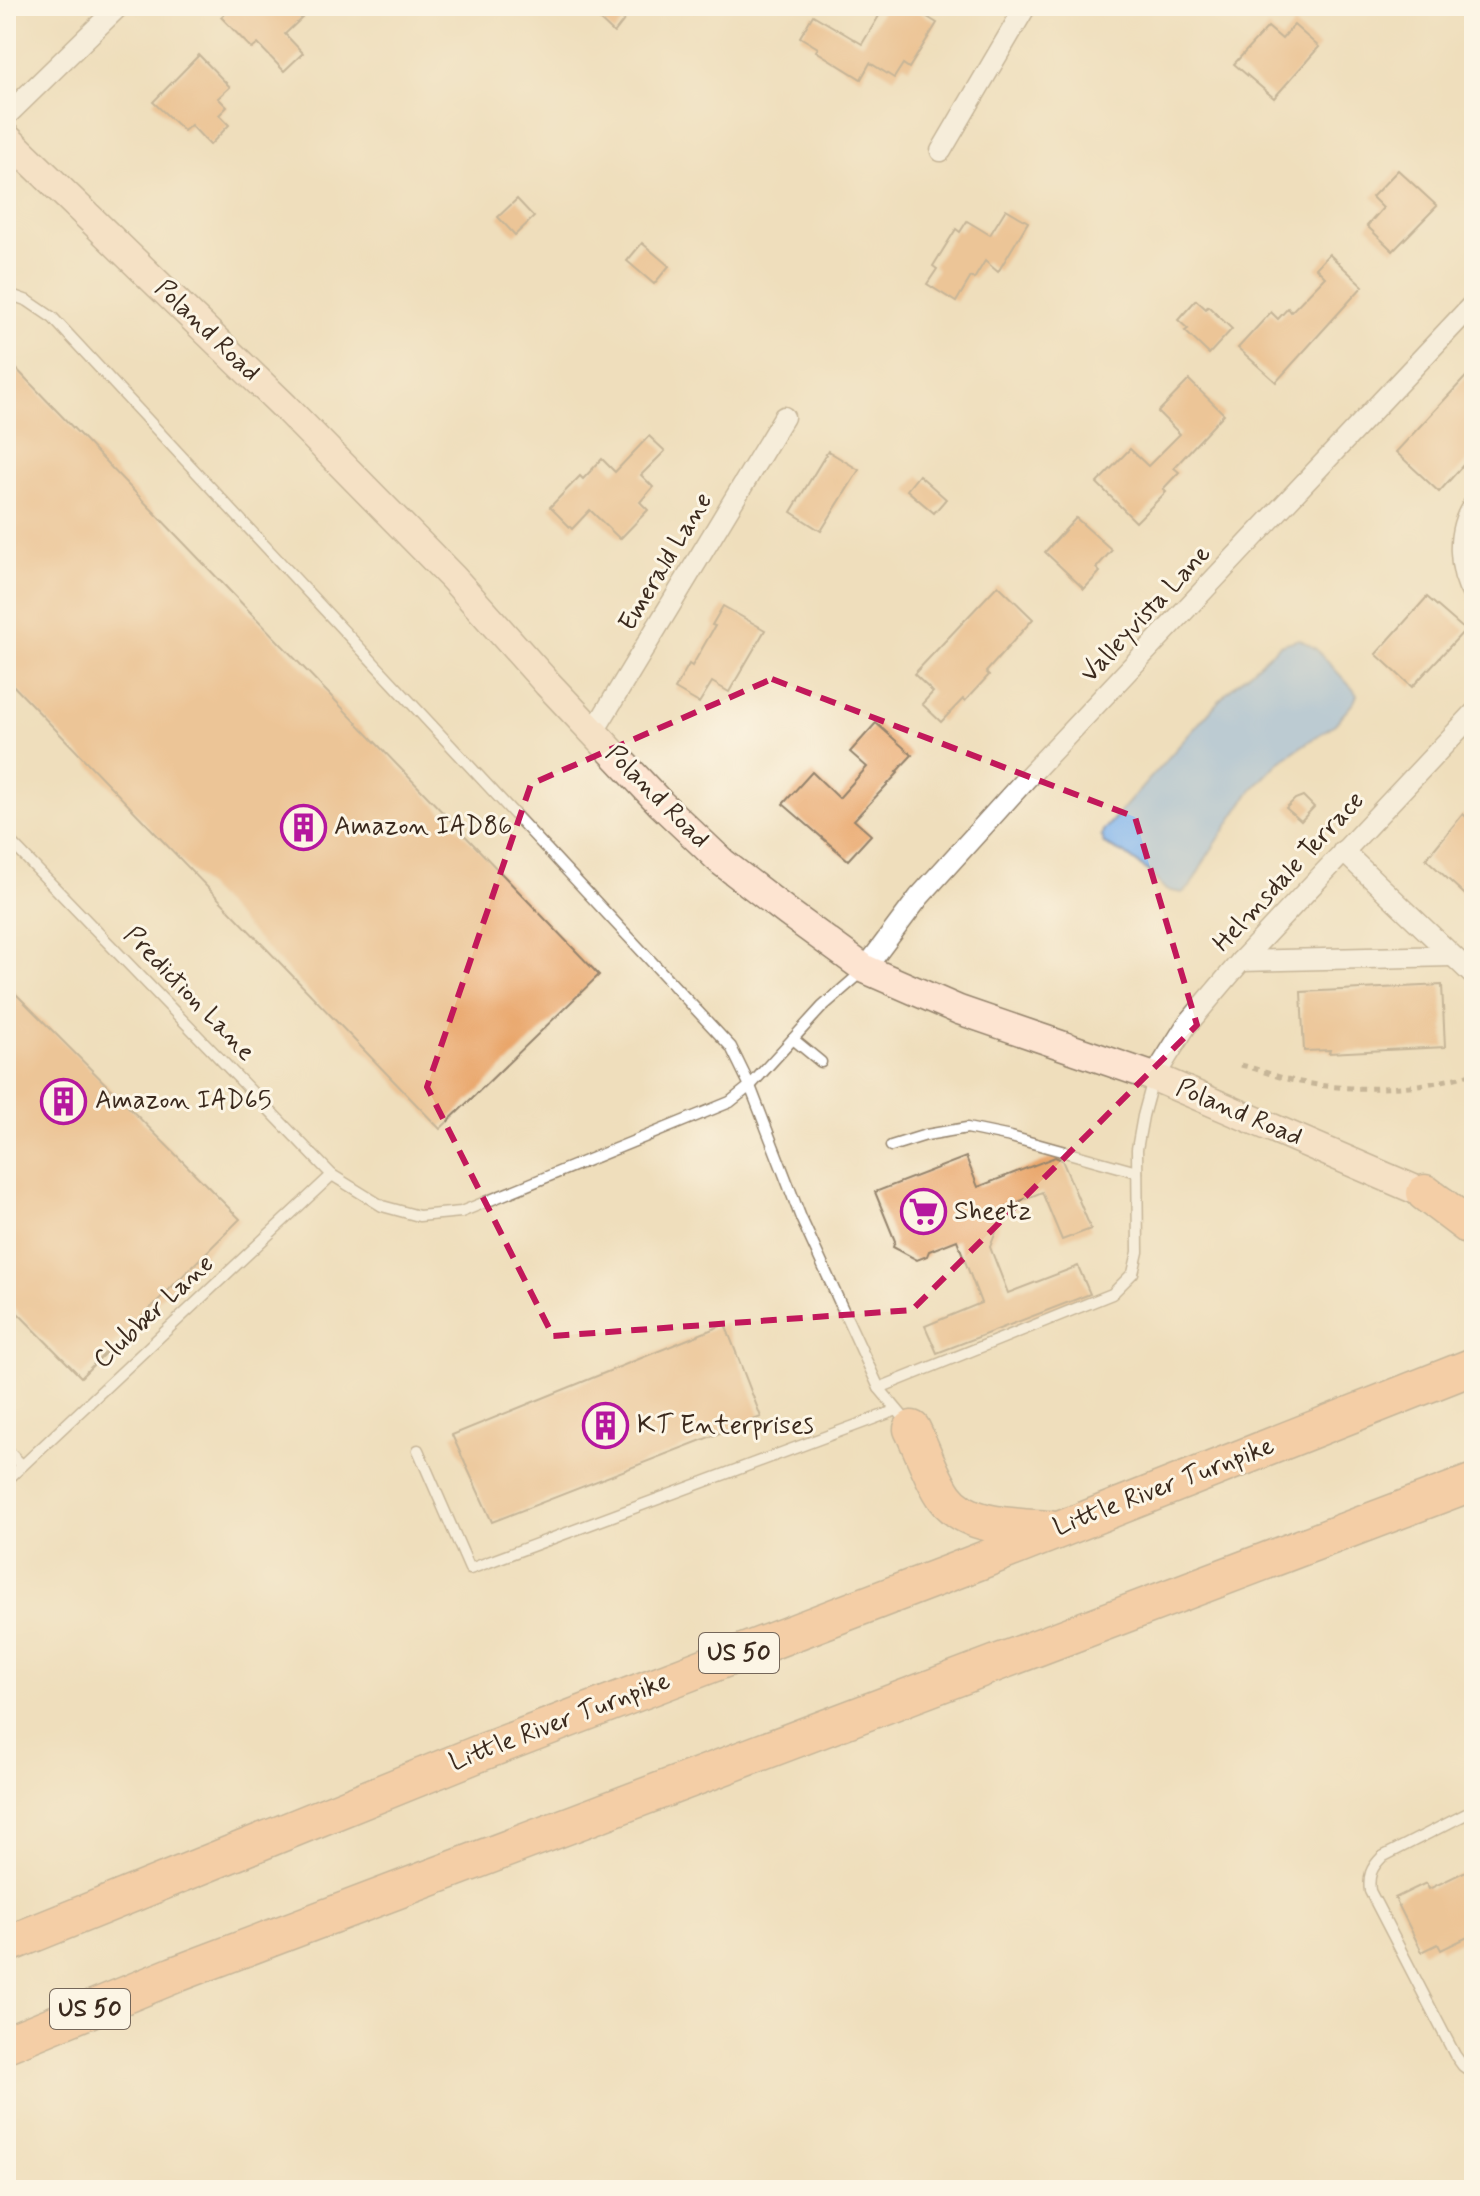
<svg xmlns="http://www.w3.org/2000/svg" width="1480" height="2196" viewBox="0 0 1480 2196" font-family="Mynerve,sans-serif">
  <style>
    .water { fill: #7fb4ed; stroke: #5d6f86; stroke-width: 2 }
    .building { fill: #e9a66b }
    .lines { fill: none; stroke-linecap: round; stroke-linejoin: round }
    .lane-casing { stroke: #95846d; stroke-width: 13 }
    .street-casing { stroke: #95846d; stroke-width: 23 }
    .secondary-casing { stroke: #95846d; stroke-width: 31 }
    .highway-casing { stroke: #95846d; stroke-width: 39 }
    .path { stroke: #95846d; stroke-width: 5; stroke-dasharray: 6 6; stroke-linecap: butt }
    .lane { stroke: #fff; stroke-width: 10 }
    .street { stroke: #fff; stroke-width: 20 }
    .secondary { stroke: #fde4d1; stroke-width: 28 }
    .highway { stroke: #fbbb8d; stroke-width: 36 }
    .marked { fill: none; stroke: #c2185b; stroke-width: 6; stroke-dasharray: 16 10; stroke-linejoin: round }
    .labels { text-anchor: middle; dominant-baseline: central; stroke-width: 6; stroke-linejoin: round; paint-order: stroke }
    .shield { fill: #fcf5e5; stroke: #75675a; stroke-width: 2 }
    .shield-label { font-size: 24px; font-weight: bold; fill: #3b2a1e }
    .street-label { font-size: 26px; fill: #3b2a1e; stroke: #fcf5e5 }
    .poi-label { font-size: 26px; fill: #3b2a1e; stroke: #fcf5e5; text-anchor: start }
  </style>
  <rect width="100%" height="100%" fill="#fcf5e5"/>
  <filter id="ink" filterUnits="userSpaceOnUse"><feTurbulence type="fractalNoise" baseFrequency=".0125" numOctaves="2"/><feDisplacementMap in="SourceGraphic" scale="16" xChannelSelector="R" yChannelSelector="G"/><feConvolveMatrix kernelMatrix="1 2 1 2 8 2 1 2 1" color-interpolation-filters="sRGB"/></filter>
  <filter id="wash" filterUnits="userSpaceOnUse"><feTurbulence type="fractalNoise" baseFrequency=".006" numOctaves="4" result="noise"/><feDisplacementMap in="SourceGraphic" scale="32" xChannelSelector="R" yChannelSelector="G"/><feGaussianBlur stdDeviation="1.8" result="paint"/><feColorMatrix in="noise" values="0 0 0 0 0 0 0 0 0 0 0 0 0 0 0 0 0 1.4 0 .05"/><feComposite in="paint" operator="in"/></filter>
  <g filter="url(#wash)">
    <rect width="100%" height="100%" fill="#efdebc"/>
    <path class="water" d="M1299,639L1316,649L1353,689L1357,695L1354,702L1335,724L1281,760L1250,792L1208,855L1190,887L1182,893L1166,890L1149,872L1125,854L1104,844L1101,836L1104,830L1226,693L1280,645Z"/>
    <g id="blocks">
      <g class="building">
        <path d="M233,6H291L302,18L285,34L303,53L284,71L258,44L252,49L221,17Z"/>
        <path d="M606,6H635L614,33L596,16Z"/>
        <path d="M885,6H909L937,23L909,68L903,64L894,78L870,63L861,79L816,51L818,48L800,37L813,15L862,44Z"/>
        <path d="M1294,25L1319,47L1274,98L1234,64L1268,27L1282,39Z"/>
        <path d="M199,55L230,87L218,98L227,107L219,115L229,125L210,145L191,125L184,131L153,102Z"/>
        <path d="M1398,170L1437,206L1393,251L1367,226L1383,208L1372,197Z"/>
        <path d="M517,199L534,217L515,235L498,217Z"/>
        <path d="M1006,209L1028,222L998,272L985,261L974,279L971,277L956,302L927,284L937,269L933,266L956,229L960,232L967,221L990,235Z"/>
        <path d="M642,243L669,266L654,284L627,261Z"/>
        <path d="M1329,254L1363,286L1276,382L1238,348L1271,312L1278,319L1288,308L1291,312L1325,277L1316,268Z"/>
        <path d="M1196,300L1206,309L1208,306L1232,329L1209,354L1185,331L1188,329L1178,320Z"/>
        <path d="M6,358L599,975L440,1129L6,678Z"/>
        <path d="M1474,368V453L1439,492L1396,452Z"/>
        <path d="M1189,380L1224,414L1174,468L1179,472L1163,489L1166,492L1136,522L1097,483L1130,449L1148,466L1180,434L1158,412Z"/>
        <path d="M649,436L665,451L641,475L653,487L640,502L648,510L620,539L590,510L572,529L550,507L580,476L583,479L602,459L615,472Z"/>
        <path d="M828,451L859,470L821,531L791,512Z"/>
        <path d="M919,475L946,499L934,513L907,490Z"/>
        <path d="M1076,518L1112,550L1096,568L1100,572L1084,589L1045,552Z"/>
        <path d="M998,585L1033,619L986,672L989,675L965,701L963,699L941,722L922,704L933,692L914,674Z"/>
        <path d="M1427,597L1465,630L1412,687L1376,654Z"/>
        <path d="M723,606L765,630L729,692L712,682L699,703L675,689L689,664L692,666L715,626L712,625Z"/>
        <path d="M876,723L912,755L896,772L898,773L854,820L871,835L848,860L783,804L812,772L839,798L867,767L850,752Z"/>
        <path d="M1303,796L1314,807L1301,821L1286,808L1295,799Z"/>
        <path d="M1463,814L1474,824V903L1426,859Z"/>
        <path d="M6,984L240,1219L81,1377L6,1301Z"/>
        <path d="M1442,985L1445,1047L1329,1053L1330,1050L1304,1051L1301,992Z"/>
        <path d="M966,1157L978,1187L1055,1157L1062,1160L1091,1229L1062,1240L1042,1192L1006,1207L990,1247L1008,1293L1078,1266L1090,1294L937,1353L925,1326L981,1303L957,1240L929,1251L927,1256L917,1260L893,1247L895,1241L875,1192Z"/>
        <path d="M725,1324L761,1417L492,1522L452,1435Z"/>
        <path d="M1474,1867V1934L1441,1950L1438,1944L1422,1952L1395,1898L1426,1883L1429,1889Z"/>
      </g>
    </g>
  </g>
  <g filter="url(#ink)">
    <use href="#blocks" fill-opacity="0" stroke="#95846d" stroke-width="2"/>
    <g class="lines">
      <defs>
        <g id="lane">
          <path d="M6,293L28,301L53,318L731,1047L750,1086L801,1218L879,1388L909,1424"/>
          <path d="M6,837L332,1175L382,1206L419,1216L461,1212L730,1102L750,1086L822,1007L862,972"/>
          <path d="M793,1039L821,1062"/>
          <path d="M891,1146L926,1135L967,1128L1011,1137L1137,1172"/>
          <path d="M879,1388L1112,1294L1133,1273L1138,1252L1137,1149L1143,1116L1153,1079"/>
          <path d="M6,1449L22,1465"/>
          <path d="M418,1450L470,1569L897,1410"/>
          <path d="M6,1481L332,1175"/>
          <path d="M1474,1810L1382,1857C1371,1868 1368,1876 1370,1891L1455,2055L1463,2066L1474,2074"/>
        </g>
        <g id="street">
          <path d="M6,116L119,6"/>
          <path d="M941,151L1026,6"/>
          <path d="M1474,504C1455,531 1458,570 1474,597"/>
          <path d="M593,733L784,417"/>
          <path d="M1343,851L1474,976"/>
          <path d="M1241,961L1452,956"/>
          <path d="M865,969L919,897L1026,779L1474,303"/>
          <path d="M1154,1077L1186,1026L1241,961L1474,713"/>
        </g>
        <path id="secondary" d="M6,137L285,407L453,578L547,683L661,804L722,862L787,912L865,969L959,1010L1154,1077L1444,1202"/>
        <g id="highway">
          <path d="M1425,1193L1474,1230"/>
          <path d="M912,1429C923,1451 931,1477 945,1497C967,1528 1014,1526 1049,1529"/>
          <path d="M6,1945L480,1753L978,1562L1474,1366"/>
          <path d="M6,2044L174,1975L1474,1482"/>
        </g>
      </defs>
      <use href="#lane" class="lane-casing"/>
      <use href="#street" class="street-casing"/>
      <use href="#secondary" class="secondary-casing"/>
      <use href="#highway" class="highway-casing"/>
      <path class="path" d="M1241,1065C1259,1069 1276,1077 1295,1081C1352,1093 1419,1090 1474,1073"/>
      <use href="#lane" class="lane"/>
      <use href="#street" class="street"/>
      <use href="#secondary" class="secondary"/>
      <use href="#highway" class="highway"/>
    </g>
  </g>
  <path d="M0 0H1480V2196H0ZM772,679L1135,817L1197,1025L912,1310L553,1336L427,1087L531,784Z" fill="#efdebc" fill-opacity=".55" fill-rule="evenodd"/>
  <path class="marked" d="M772,679L1135,817L1197,1025L912,1310L553,1336L427,1087L531,784Z"/>
  <defs>
    <symbol id="building-ring" viewBox="-11 -11 22 22"><circle r="9.5" fill="#fcf5e5" stroke="#b5179e" stroke-width="1.5"/><path d="M-4-6H4V6H1V3H-1V6H-4ZM-2.5-4.3h1.7v1.8h-1.7ZM.8-4.3h1.7v1.8H.8ZM-2.5-1h1.7V.8h-1.7ZM.8-1h1.7V.8H.8Z" fill="#b5179e"/></symbol>
    <symbol id="supermarket-ring" viewBox="-11 -11 22 22"><circle r="9.5" fill="#fcf5e5" stroke="#b5179e" stroke-width="1.5"/><path d="M-6-5.5h2.5l.6 2H6L4.5 2H-2.5L-4.4-4H-6ZM-1.5 3.2a1.3 1.3 0 1 0 .1 0ZM3 3.2a1.3 1.3 0 1 0 .1 0Z" fill="#b5179e"/></symbol>
  </defs>
  <g fill-rule="evenodd">
    <use href="#building-ring" x="278" y="802" width="51" height="51"/>
    <use href="#building-ring" x="38" y="1076" width="51" height="51"/>
    <use href="#supermarket-ring" x="898" y="1186" width="51" height="51"/>
    <use href="#building-ring" x="580" y="1400" width="51" height="51"/>
  </g>
  <g class="labels">
    <g class="shield">
      <rect x="699" y="1633" width="80" height="40" rx="6"/>
      <rect x="50" y="1989" width="80" height="40" rx="6"/>
    </g>
    <g class="shield-label">
      <text x="739" y="1653">US 50</text>
      <text x="90" y="2009">US 50</text>
    </g>
    <g class="street-label">
      <text transform="translate(207 331) rotate(44)">Poland Road</text>
      <text transform="translate(666 562) rotate(-59)">Emerald Lane</text>
      <text transform="translate(1146 614) rotate(-47)">Valleyvista Lane</text>
      <text transform="translate(657 797) rotate(45)">Poland Road</text>
      <text transform="translate(1289 872) rotate(-47)">Helmsdale Terrace</text>
      <text transform="translate(189 994) rotate(46)">Prediction Lane</text>
      <text transform="translate(1239 1113) rotate(23)">Poland Road</text>
      <text transform="translate(154 1312) rotate(-43)">Clubber Lane</text>
      <text transform="translate(1164 1487) rotate(-21)">Little River Turnpike</text>
      <text transform="translate(560 1722) rotate(-21)">Little River Turnpike</text>
    </g>
    <g class="poi-label">
      <text x="334" y="827">Amazon IAD86</text>
      <text x="95" y="1101">Amazon IAD65</text>
      <text x="954" y="1212">Sheetz</text>
      <text x="637" y="1426">KT Enterprises</text>
    </g>
  </g>
  <rect width="1480" height="2196" fill="none" stroke="#fcf5e5" stroke-width="32"/>
</svg>
